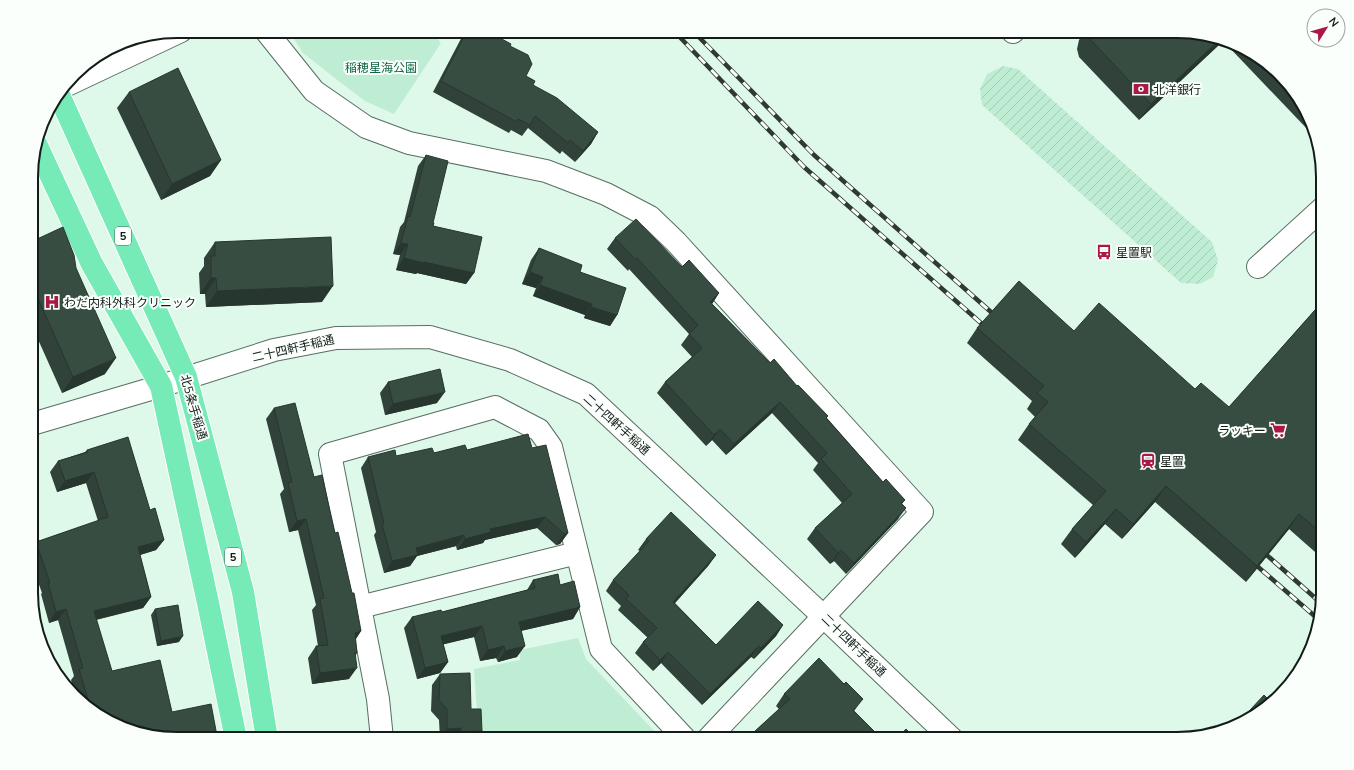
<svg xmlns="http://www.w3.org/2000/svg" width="1354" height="770" viewBox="0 0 1354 770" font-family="Mulish,'Noto Sans JP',sans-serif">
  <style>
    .green { fill: #bfedd3 }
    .garden { fill: url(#garden-furrows) }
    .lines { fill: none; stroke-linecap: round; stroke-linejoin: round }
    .minor-casing { stroke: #586e62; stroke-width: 24 }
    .tertiary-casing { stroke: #586e62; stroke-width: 24 }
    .trunk-casing { stroke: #fff; stroke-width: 24 }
    .minor { stroke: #fff; stroke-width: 22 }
    .tertiary { stroke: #fff; stroke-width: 22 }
    .trunk { stroke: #76eab7; stroke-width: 22 }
    .rail-casing { stroke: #2e3a33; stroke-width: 4.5 }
    .rail { stroke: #fafffc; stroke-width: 3; stroke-dasharray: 9; stroke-linecap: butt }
    .wall { fill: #304239 }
    .shaded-wall { fill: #27362e }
    .building { fill: #384d42; stroke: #27362e }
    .labels { text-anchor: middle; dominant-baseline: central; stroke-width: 4; stroke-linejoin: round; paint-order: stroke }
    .shield { fill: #fafffc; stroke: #58615c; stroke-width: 1 }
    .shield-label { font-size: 11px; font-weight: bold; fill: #131d18 }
    .park-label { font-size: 12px; fill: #106644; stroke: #fafffc }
    .poi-label { font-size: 12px; fill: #131d18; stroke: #fafffc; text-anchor: start }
    .street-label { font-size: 12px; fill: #131d18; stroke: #fafffc }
    .rim { fill: none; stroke: #131d18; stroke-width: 2 }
  </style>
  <defs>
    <pattern id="garden-furrows" width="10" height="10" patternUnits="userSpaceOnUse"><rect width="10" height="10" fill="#bfedd3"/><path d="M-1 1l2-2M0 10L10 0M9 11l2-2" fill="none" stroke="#a3cbb4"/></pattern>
  </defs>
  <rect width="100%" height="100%" fill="#def8e9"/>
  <g class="green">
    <path d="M289,31H431L441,43L394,114L365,101L340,82L303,53Z"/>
    <path d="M578,638L586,659L659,736L658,739H479L474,669L520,660V650Z"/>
  </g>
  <path class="garden" d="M1003,66L1018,69L1212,242L1218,260L1213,277L1200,284L1181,283L982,105L980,89L987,74Z"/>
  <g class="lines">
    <defs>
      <g id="minor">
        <path d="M266,31L314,91L366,127L409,143L546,171L606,194L650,217L676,242L922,512L708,739"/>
        <path d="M67,85L181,31"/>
        <path d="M1258,267L1323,208"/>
        <path d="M360,607L577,553"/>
        <path d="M382,739L378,699L330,454L495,407L539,430L551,447L601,649L685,739"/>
      </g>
      <g id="tertiary">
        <path d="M1013,32L1014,31"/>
        <path d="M32,424L161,386L274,350L336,338L430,337L510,360L586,394L824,617L952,739"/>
      </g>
      <g id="trunk">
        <path d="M59,95L186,377L243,592L267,739"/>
        <path d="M36,144L92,264L161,386L208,603L236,739"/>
      </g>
    </defs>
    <use href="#minor" class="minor-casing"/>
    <use href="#tertiary" class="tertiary-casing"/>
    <use href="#trunk" class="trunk-casing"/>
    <use href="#minor" class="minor"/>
    <use href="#tertiary" class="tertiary"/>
    <use href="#trunk" class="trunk"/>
    <defs>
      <g id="rail">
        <path d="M674,31L804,167L990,331"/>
        <path d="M693,31L814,155L1000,320"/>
        <path d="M1260,549L1322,604"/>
        <path d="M1249,559L1318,619"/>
      </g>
    </defs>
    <use href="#rail" class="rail-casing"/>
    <use href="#rail" class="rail"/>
  </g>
  <g class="wall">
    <path d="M465,31H489V32L510,46L526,76L533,85L598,132L591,144L575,162L562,151L560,154L528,128L522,136L511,130L509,133L433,92Z"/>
    <path d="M1086,31H1177L1221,43L1139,120L1079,57L1077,49L1079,40Z"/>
    <path d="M1226,44L1250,50L1299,96L1311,133Z"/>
    <path d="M129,92L221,160L210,176L161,200L117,108Z"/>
    <path d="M426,155L433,226L474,273L466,284L417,273L416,274L396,270L400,255L393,254L400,227L404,222L418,166Z"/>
    <path d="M615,238L682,267L719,293L712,304L770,363L797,386L827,418L883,482L905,500L902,504L898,519L846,574L834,561L830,564L807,539L815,528L842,503L813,470L818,463L772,413L726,455L712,440L706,446L657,393L665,382L692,357L681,345L689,334L629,269L628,271L607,249Z"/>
    <path d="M215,242L322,302L206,307L205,294H200L199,273L204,266V258Z"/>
    <path d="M32,245L76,268L105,374L62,393L32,326Z"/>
    <path d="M539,248L580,272L617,315L610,326L584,318L585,315L533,296L536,288L522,284L531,260Z"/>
    <path d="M1323,301V559L1289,529L1246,582L1155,502L1122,539L1105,524L1075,558L1061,544L1072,529L1093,505L1018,440L1029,424L1035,417L1027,409L1032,401L967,343L977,328L1074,331L1195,389L1229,407Z"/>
    <path d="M388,382L437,403L385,415L380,393Z"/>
    <path d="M274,408L314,477L335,533L361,631L355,640L357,653L355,656L349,679L312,684L308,658L316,646H318L312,610L316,605L298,530L289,532L280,494L284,489L266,419Z"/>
    <path d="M532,448L568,533L560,544L556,545L537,528L485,540L483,543L457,550L456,546L417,556L410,566L384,573L374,535L376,532L361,468L368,457L396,456L467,450Z"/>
    <path d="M87,450L150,510L164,540L156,550L140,555L151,597L143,608L96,620L112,671L172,712L217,736L215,739H177L104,720L75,692L71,680L74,676L58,620L49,623L41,594L42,593L32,565V546L36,542L98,521L86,483L57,492L50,472L58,461L85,452Z"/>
    <path d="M646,539L716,555L708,566L675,603L716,645L783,625L776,636L754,659L751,657L702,705L661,663L653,671L635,653L643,642L648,638L618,610L621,606L606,591L613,580L640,551L638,550Z"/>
    <path d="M533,580L560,585L580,607L573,619L521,631L517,657L498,662L496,658L480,661L474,637L443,644L448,662L440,673L417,679L404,628L412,617L442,612L527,590Z"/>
    <path d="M155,609L179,642L157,646L151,615Z"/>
    <path d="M440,674L471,709L477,739H440L439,720L431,711L432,685Z"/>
    <path d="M784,694L854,712L882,739H750L754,732L779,709L776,706Z"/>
  </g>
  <g class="shaded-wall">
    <path d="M1217,42L1221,43L1139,120L1151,104Z"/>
    <path d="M598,132L591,144L575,162L583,151Z"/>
    <path d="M221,160L210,176L161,200L172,184Z"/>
    <path d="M401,243L408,244L400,255L393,254Z"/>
    <path d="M404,258L424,262L474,273L466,284L417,273L416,274L396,270Z"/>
    <path d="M530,272L543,277L536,288L522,284Z"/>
    <path d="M211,278H216L205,294H200Z"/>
    <path d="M540,285L592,304L585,315L533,296Z"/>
    <path d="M333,286L322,302L206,307L217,291Z"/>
    <path d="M719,293L712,304L710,302Z"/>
    <path d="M591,307L617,315L610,326L584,318Z"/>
    <path d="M116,358L105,374L62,393L73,377Z"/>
    <path d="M445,392L437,403L385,415L393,404Z"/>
    <path d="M780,402L772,413L726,455L734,444Z"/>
    <path d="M720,429L712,440L706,446L714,435Z"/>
    <path d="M94,472L86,483L57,492L65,481Z"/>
    <path d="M1166,486L1155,502L1122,539L1133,524Z"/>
    <path d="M906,508L898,519L846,574L854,563Z"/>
    <path d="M1116,509L1105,524L1075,558L1086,542Z"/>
    <path d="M1299,514L1289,529L1246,582L1257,566Z"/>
    <path d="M545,517L537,528L485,540L483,543L457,550L465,539L490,529Z"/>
    <path d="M306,519L298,530L289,532L297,521Z"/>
    <path d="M568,533L560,544L556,545L564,534Z"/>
    <path d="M464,535L456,546L417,556L410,566L384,573L392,561L416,548Z"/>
    <path d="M164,540L156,550L130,558L138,547Z"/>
    <path d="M841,550L834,561L830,564L838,553Z"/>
    <path d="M716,555L708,566L666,613L673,602Z"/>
    <path d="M151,597L143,608L86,622L94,611Z"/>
    <path d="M580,607L573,619L511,633L519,622Z"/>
    <path d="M66,609L58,620L49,623L56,612Z"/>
    <path d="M783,625L776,636L754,659L761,648Z"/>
    <path d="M482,626L474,637L433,647L441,636Z"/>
    <path d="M361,631L354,642L355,633Z"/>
    <path d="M183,636L179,642L157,646L161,641Z"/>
    <path d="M504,646L496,658L480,661L488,650Z"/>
    <path d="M525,646L517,657L498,662L505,651Z"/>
    <path d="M759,646L751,657L702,705L710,694Z"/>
    <path d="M668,652L661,663L653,671L660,660Z"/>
    <path d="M448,662L440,673L417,679L425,668Z"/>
    <path d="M357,668L349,679L312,684L320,673Z"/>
    <path d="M863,699L854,711L844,722L853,710Z"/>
    <path d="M461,728L454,739H440L447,729Z"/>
    <path d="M482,731L477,739H456L461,732Z"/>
    <path d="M217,736L215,739H201Z"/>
  </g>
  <g class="building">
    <path d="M467,31H489V32L511,44L510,46L528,55L532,64L526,76L535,81L533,85L557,98L598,132L583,151L570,140L568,143L535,116L530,125L518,119L517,122L441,81Z"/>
    <path d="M1089,31H1177L1217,42L1151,104L1091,40Z"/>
    <path d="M178,68L221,160L172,184L129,92Z"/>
    <path d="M426,155L448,161L433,223H434L433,226L482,237L474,273L424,262V263L404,258L408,244L401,243L408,216L410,217Z"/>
    <path d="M636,219L682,267L689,260L719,293L710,302L770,363L774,359L797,386L798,385L828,416L826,418L883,482L886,479L905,500L901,503L906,508L854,563L841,550L838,553L815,528L852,494L821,459L827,453L780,402L734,444L720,429L714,435L665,382L702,348L689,334L698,325L637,258L636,260L615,238Z"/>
    <path d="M63,227L74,255L76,268L116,358L73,377L32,285V245L35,240Z"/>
    <path d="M331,237L333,286L217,291L216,278H211V256H215V242Z"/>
    <path d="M539,248L582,265L580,272L626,288L617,315L591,307L592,304L540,285L543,277L530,272Z"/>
    <path d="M1019,281L1074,331L1099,303L1195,389L1201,383L1229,407L1323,301V534L1299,514L1257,566L1166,486L1133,524L1116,509L1086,542L1072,529L1106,491L1029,424L1048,402L1037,393L1044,386L977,328Z"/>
    <path d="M440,369L445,392L393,404L388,382Z"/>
    <path d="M295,403L314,477L322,475L335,533L338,532L352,593H354L361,631L355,633L357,653H355L357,668L320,673L316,646L328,645L320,599L324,598L306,519L297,521L288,483L292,482L274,408Z"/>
    <path d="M528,434L532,448L546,445L568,533L564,534L545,517L490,529L491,532L465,539L464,535L416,548L418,555L392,561L382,524L384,523L368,457L395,450L396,456L432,448L434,453L465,445L467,450Z"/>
    <path d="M128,437L150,510L155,508L164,540L138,547L151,597L94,611L112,671L160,660L172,712L211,704L217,736L201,739H177L104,720L96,712L94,704L90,706L79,669L83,668L66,609L56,612L48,583H50L36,542L108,517L94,472L65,481L58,461L88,452L87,450Z"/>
    <path d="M671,512L716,555L673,602L716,645L758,601L783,625L761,648L759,646L710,694L668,652L660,660L643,642L657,628L626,599L629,595L613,580L649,541L646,539Z"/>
    <path d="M558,574L560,585L574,581L580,607L519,622L525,646L505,651L504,646L488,650L482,626L441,636L448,662L425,668L412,617L441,610L442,612L535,588L533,580Z"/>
    <path d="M178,605L183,636L161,641L155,609Z"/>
    <path d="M819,658L844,684L846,682L863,699L853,710L882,739H760L754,732L790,699L784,694Z"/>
    <path d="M470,673L471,709H481L482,731L461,732V728L447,729V709L439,700L440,674Z"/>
    <path d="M1264,695L1269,700L1250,719L1238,723Z"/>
    <path d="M906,729L916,739H897Z"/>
    <path d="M892,736L895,739H889Z"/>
  </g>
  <defs>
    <symbol id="bank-bare" viewBox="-9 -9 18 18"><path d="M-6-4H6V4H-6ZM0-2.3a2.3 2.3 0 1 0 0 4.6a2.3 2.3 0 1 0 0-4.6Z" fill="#ac1846" stroke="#fafffc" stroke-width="2.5" paint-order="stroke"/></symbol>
    <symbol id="bus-bare" viewBox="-9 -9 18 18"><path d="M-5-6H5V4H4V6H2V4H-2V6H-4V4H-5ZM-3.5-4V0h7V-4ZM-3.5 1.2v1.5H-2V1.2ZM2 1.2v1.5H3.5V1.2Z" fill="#ac1846" stroke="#fafffc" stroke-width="2.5" paint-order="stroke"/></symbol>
    <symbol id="hospital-bare" viewBox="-9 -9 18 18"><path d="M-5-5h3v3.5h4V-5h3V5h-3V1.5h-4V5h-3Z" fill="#ac1846" stroke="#fafffc" stroke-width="2.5" paint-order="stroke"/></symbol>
    <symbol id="supermarket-bare" viewBox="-9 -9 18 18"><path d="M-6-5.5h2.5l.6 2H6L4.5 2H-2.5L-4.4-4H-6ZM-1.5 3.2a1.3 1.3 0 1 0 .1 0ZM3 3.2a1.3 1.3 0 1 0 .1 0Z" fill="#ac1846" stroke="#fafffc" stroke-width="2.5" paint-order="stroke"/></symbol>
    <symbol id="station-bare" viewBox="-9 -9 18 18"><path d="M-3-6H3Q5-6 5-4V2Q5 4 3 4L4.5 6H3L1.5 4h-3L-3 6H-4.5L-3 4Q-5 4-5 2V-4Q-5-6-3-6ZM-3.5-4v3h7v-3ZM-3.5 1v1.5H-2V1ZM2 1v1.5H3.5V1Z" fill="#ac1846" stroke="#fafffc" stroke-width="2.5" paint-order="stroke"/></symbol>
  </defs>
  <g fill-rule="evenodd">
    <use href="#bank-bare" x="1130" y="78" width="22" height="22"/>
    <use href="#bus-bare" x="1093" y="241" width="22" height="22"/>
    <use href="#hospital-bare" x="41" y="291" width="22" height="22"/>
    <use href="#supermarket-bare" x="1267" y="419" width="22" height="22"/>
    <use href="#station-bare" x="1137" y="450" width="22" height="22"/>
  </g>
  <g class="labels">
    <g class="shield">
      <rect x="115" y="227" width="16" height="18" rx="3"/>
      <rect x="225" y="548" width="16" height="18" rx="3"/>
    </g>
    <g class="shield-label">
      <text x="123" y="236">5</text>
      <text x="233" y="557">5</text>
    </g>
    <g class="park-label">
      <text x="381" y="67">稲穂星海公園</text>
    </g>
    <g class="poi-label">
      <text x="1153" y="89">北洋銀行</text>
      <text x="1116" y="252">星置駅</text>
      <text x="64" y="302">わだ内科外科クリニック</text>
      <text x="1266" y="430" text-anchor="end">ラッキー</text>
      <text x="1160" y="461">星置</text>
    </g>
    <g class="street-label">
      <text transform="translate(293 348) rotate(-13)">二十四軒手稲通</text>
      <text transform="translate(194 407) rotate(74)">北5条手稲通</text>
      <text transform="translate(617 424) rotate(42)">二十四軒手稲通</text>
      <text transform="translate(854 645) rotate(44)">二十四軒手稲通</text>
    </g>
  </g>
  <path d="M0 0H1354V770H0ZM177 38H1177A139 139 0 0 1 1316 177V593A139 139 0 0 1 1177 732H177A139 139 0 0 1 38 593V177A139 139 0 0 1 177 38Z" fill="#fafffc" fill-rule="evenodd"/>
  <path class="rim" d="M177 38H1177A139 139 0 0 1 1316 177V593A139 139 0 0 1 1177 732H177A139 139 0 0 1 38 593V177A139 139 0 0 1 177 38Z"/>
  <g transform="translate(1326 28) rotate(53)"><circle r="19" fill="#fafffc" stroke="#9ea5a1"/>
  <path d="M0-3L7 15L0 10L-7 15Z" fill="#ac1846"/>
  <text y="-6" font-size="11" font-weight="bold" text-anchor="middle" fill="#131d18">N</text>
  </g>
</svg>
